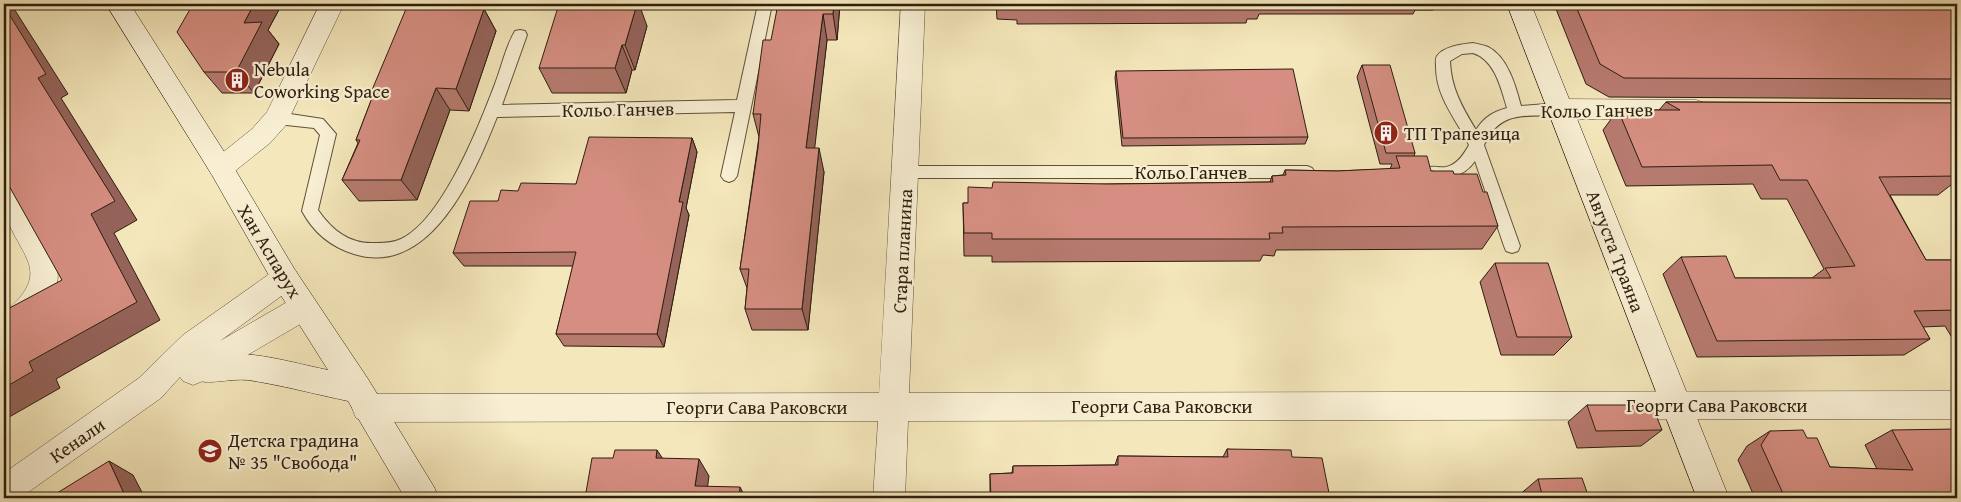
<svg xmlns="http://www.w3.org/2000/svg" width="1961" height="502" viewBox="0 0 1961 502" font-family="'Gentium Book Plus',serif">
  <style>
    .lines { fill: none; stroke-linecap: round; stroke-linejoin: round }
    .lane-casing { stroke: #5f503a; stroke-width: 2 }
    .street-casing { stroke: #5f503a; stroke-width: 1 }
    .secondary-casing { stroke: #2d1e0f; stroke-width: 1 }
    .lane { fill: #f8efd3; fill-rule: evenodd }
    .street { fill: #f8efd3; fill-rule: evenodd }
    .secondary { fill: #f8efd3; fill-rule: evenodd }
    .wall { fill: #b77a6f; stroke: #2d1e0f }
    .shaded-wall { fill: #95635a; stroke: #2d1e0f }
    .building { fill: #d58e81; stroke: #2d1e0f }
    .labels { text-anchor: middle; dominant-baseline: central; stroke-width: 4.5; stroke-linejoin: round; paint-order: stroke }
    .poi-label { font-size: 19px; fill: #2d1e0f; stroke: #f8efd3; text-anchor: start }
    .street-label { font-size: 19px; fill: #2d1e0f; stroke: #f8efd3 }
  </style>
  <rect width="100%" height="100%" fill="#f4e7bb"/>
  <filter id="stains"><feTurbulence type="fractalNoise" baseFrequency=".004" numOctaves="4"/><feColorMatrix values="0 0 0 0 .2 0 0 0 0 .09 0 0 0 0 .02 0 0 0 .5 -.17"/></filter>
  <radialGradient id="worn" r=".72"><stop offset=".6" stop-color="#630" stop-opacity="0"/><stop offset="1" stop-color="#630" stop-opacity=".3"/></radialGradient>
  <g class="lines">
    <defs>
      <g id="lane">
        <path d="M758,4H772L737,176L734,180L729,182L724,180L721,176L735,112L497,117C475,173 431,278 354,254C331,247 313,232 302,211L320,135L314,128L277,124L272,122L270,118L272,114L277,112L323,119L336,134L318,210C332,230 349,244 374,243C383,243 393,243 401,239C443,219 480,124 496,81C502,65 506,46 515,31L520,30L525,31L527,35L502,105L737,100Z"/>
        <path d="M1473,43C1478,44 1484,45 1488,47C1508,57 1516,87 1521,106L1560,103L1565,105L1567,109L1565,113L1560,115C1526,117 1501,109 1484,145L1520,246L1518,251L1512,253L1506,251L1504,246L1475,161C1464,177 1444,182 1426,176L1423,172L1426,168C1433,165 1438,168 1446,167C1457,165 1464,154 1469,145C1456,119 1436,97 1436,67C1436,63 1435,59 1437,56C1444,46 1463,44 1473,43ZM1473,53C1495,60 1501,88 1507,108C1493,112 1484,117 1476,130C1462,107 1451,88 1450,61L1462,54Z"/>
        <path d="M906,166H1307L1312,168L1315,172L1312,176L1307,178H906L901,176L898,172L901,168Z"/>
      </g>
      <g id="street">
        <path d="M320,4H344L286,125L270,143L230,175L221,178L212,175L208,168L212,161L252,129L267,112Z"/>
        <path d="M901,4H925L909,393L1957,391V419L908,421L905,498H873L878,421L367,422L356,418L352,408L356,398L367,394L879,393Z"/>
        <path d="M1560,99L1696,100L1705,103L1709,110L1705,117L1696,120L1560,119L1551,116L1547,109L1551,102Z"/>
        <path d="M4,172L13,176L55,259C57,267 59,275 57,283C53,308 27,334 4,343V313C55,270 19,258 4,211C1,201 3,183 4,172Z"/>
        <path d="M285,266L295,270L299,278L295,286L220,341L294,298L304,295L314,298L318,307L314,316L203,381L193,385L183,381L180,377L161,398L20,498H4V473L139,378L183,335L275,270Z"/>
      </g>
      <g id="secondary">
        <path d="M106,4H130L230,161L295,270L368,379L434,487L439,498H405L348,401C315,394 281,385 248,380C228,378 209,386 191,379L186,370L191,361C235,344 283,361 328,370L275,286L212,175Z"/>
        <path d="M1507,4H1531L1729,498H1697Z"/>
      </g>
    </defs>
    <use href="#lane" class="lane-casing"/>
    <use href="#street" class="street-casing"/>
    <use href="#secondary" class="secondary-casing"/>
    <use href="#lane" class="lane"/>
    <use href="#street" class="street"/>
    <use href="#secondary" class="secondary"/>
  </g>
  <g class="wall">
    <path d="M185,4H282L268,30L279,44L254,93H222L204,72L190,9Z"/>
    <path d="M840,4L837,40H827L814,148L824,172L808,330H752L745,309L747,288L740,269L759,137L753,114L771,40Z"/>
    <path d="M996,4H1436L1433,10H1415L1413,14H1259L1257,19H1247L1246,23L1017,24V20L997,19Z"/>
    <path d="M1554,4H1957V99L1609,97L1586,84Z"/>
    <path d="M484,9L496,31L469,111L450,110L417,200L359,201L342,180L358,143L356,140L374,93L372,90Z"/>
    <path d="M647,26L635,70H632L626,93H552L539,68Z"/>
    <path d="M1362,65L1415,153L1414,156L1431,171L1454,174L1483,192L1498,226L1482,249L1276,250L1274,256L1263,255L1260,261L992,262V256H964L963,203H968L992,188L1109,184L1270,182L1272,176L1283,175L1285,170L1337,171L1390,169L1392,164H1380L1357,77Z"/>
    <path d="M1116,71L1308,137L1305,144L1122,146L1115,78Z"/>
    <path d="M1666,102L1957,103V181H1956L1938,195H1890L1926,260H1957V346L1945,326L1923,327L1930,339L1904,355L1697,357L1663,274L1681,257L1735,278H1812L1824,269L1787,199H1761L1753,184L1626,186L1603,130L1618,110H1659Z"/>
    <path d="M692,138L697,152L686,208L689,215L664,347L564,346L556,334L573,266H464L453,253L498,201L576,184Z"/>
    <path d="M1495,263L1572,337L1554,355H1501L1480,282Z"/>
    <path d="M1587,405L1662,430L1641,446L1577,448L1568,422Z"/>
    <path d="M1892,430L1957,498H1755L1738,460L1747,446L1770,431L1807,438L1830,467L1877,469L1865,445Z"/>
    <path d="M1227,449L1292,457L1330,498H990V474L1012,473L1013,466L1115,465L1118,456L1223,457Z"/>
    <path d="M1538,479L1589,498H1518V496Z"/>
  </g>
  <g class="shaded-wall">
    <path d="M4,4H11L68,94L61,98L137,220L114,233L160,320L56,379L60,388L4,420V388L29,362L91,214L38,78L4,6Z"/>
    <path d="M254,4H282L268,30L279,44L254,93L236,72L244,23Z"/>
    <path d="M637,4H639L647,26L635,70L625,45Z"/>
    <path d="M834,4H840L837,40L833,14Z"/>
    <path d="M484,9L496,31L469,111L456,89Z"/>
    <path d="M823,14L827,40L812,172L806,148Z"/>
    <path d="M622,45L632,70L626,93L615,68Z"/>
    <path d="M436,88L450,110L417,200L401,180Z"/>
    <path d="M692,138L697,152L686,208L689,215L664,347L657,334L679,202Z"/>
    <path d="M819,148L824,172L808,330L802,309Z"/>
    <path d="M657,450L669,468L656,458Z"/>
    <path d="M699,459L709,476L706,498L695,486Z"/>
    <path d="M109,461L133,475L145,498H126Z"/>
    <path d="M740,487L746,498H739Z"/>
  </g>
  <g class="building">
    <path d="M193,4H254L244,23L262,22L236,72H204L177,32Z"/>
    <path d="M559,4H637L625,45H622L615,68H539Z"/>
    <path d="M778,4H834L833,14H823L806,148H819L802,309H745L749,269H740L758,148L761,114H753L763,40H771Z"/>
    <path d="M1575,4H1957V79L1624,78L1600,64Z"/>
    <path d="M4,6L46,74L38,78L115,201L91,214L137,302L29,362L33,371L4,388V311L62,280L4,177Z"/>
    <path d="M406,9H484L456,89L436,88L401,180H342L360,140H356L375,90H372Z"/>
    <path d="M1362,65H1390L1415,153H1386Z"/>
    <path d="M1293,69L1308,137L1123,138L1116,71Z"/>
    <path d="M1666,102L1957,103V162H1954L1957,168V176L1879,177L1926,260H1957V310L1914,311L1930,339L1717,341L1681,257L1726,256L1735,278H1831L1825,268L1855,266L1807,180H1780L1772,165L1642,167L1618,110H1680Z"/>
    <path d="M589,137L692,138L679,202H683L657,334H556L576,252L453,253L470,201H498L501,190L518,191L521,183L576,184Z"/>
    <path d="M1396,156H1427L1431,171H1453L1454,174H1477L1483,192H1487L1498,226L1282,227L1283,233H1269L1270,239H992V233H964L963,203H968V187L992,188L993,182L1109,184L1273,182L1272,176L1286,175L1285,170L1337,171L1400,168Z"/>
    <path d="M1495,263H1548L1572,337H1517Z"/>
    <path d="M1587,405H1652L1662,430L1596,431Z"/>
    <path d="M1957,429V498H1785L1761,445L1770,431L1803,430L1807,438H1817L1830,467L1913,470L1892,430Z"/>
    <path d="M1227,449L1291,450L1292,457L1322,458L1330,498H991L990,474L1013,473V466L1118,465V456L1228,457Z"/>
    <path d="M615,450H657L656,458L699,459L695,486L740,487L739,498H585L592,458H613Z"/>
    <path d="M109,461L126,498H49Z"/>
    <path d="M1582,478L1589,498H1543L1538,479Z"/>
  </g>
  <defs>
    <symbol id="building-disc" viewBox="-11 -11 22 22"><circle r="9.5" fill="#8f2418" stroke="#f8efd3"/><path d="M-4-6H4V6H1V3H-1V6H-4ZM-2.5-4.3h1.7v1.8h-1.7ZM.8-4.3h1.7v1.8H.8ZM-2.5-1h1.7V.8h-1.7ZM.8-1h1.7V.8H.8Z" fill="#fff"/></symbol>
    <symbol id="school-disc" viewBox="-11 -11 22 22"><circle r="9.5" fill="#8f2418" stroke="#f8efd3"/><path d="M0-5L7-2L0 1L-7-2ZM-4 1L0 2.5L4 1V4Q0 6-4 4Z" fill="#fff"/></symbol>
  </defs>
  <g fill-rule="evenodd">
    <use href="#building-disc" x="223" y="66" width="28" height="28"/>
    <use href="#building-disc" x="1372" y="119" width="28" height="28"/>
    <use href="#school-disc" x="196" y="437" width="28" height="28"/>
  </g>
  <g class="labels">
    <g class="poi-label">
      <text x="254" y="69">Nebula<tspan x="254" dy="22">Coworking Space</tspan></text>
      <text x="1404" y="133">ТП Трапезица</text>
      <text x="228" y="440">Детска градина<tspan x="228" dy="22">№ 35 "Свобода"</tspan></text>
    </g>
    <g class="street-label">
      <text transform="translate(618 109) rotate(-1)">Кольо Ганчев</text>
      <text transform="translate(1597 110) rotate(-1)">Кольо Ганчев</text>
      <text x="1191" y="172">Кольо Ганчев</text>
      <text transform="translate(270 251) rotate(59)">Хан Аспарух</text>
      <text transform="translate(902 251) rotate(-87)">Стара планина</text>
      <text transform="translate(1616 251) rotate(69)">Августа Траяна</text>
      <text x="1717" y="405">Георги Сава Раковски</text>
      <text x="1162" y="406">Георги Сава Раковски</text>
      <text x="757" y="407">Георги Сава Раковски</text>
      <text transform="translate(77 440) rotate(-35)">Кенали</text>
    </g>
  </g>
  <rect width="1961" height="502" fill="none" stroke="#f4e7bb" stroke-width="20"/>
  <rect x="5" y="5" width="1951" height="492" fill="none" stroke="#2d1e0f" stroke-width="2.5"/>
  <rect x="10" y="10" width="1941" height="482" fill="none" stroke="#2d1e0f"/>
  <rect width="100%" height="100%" filter="url(#stains)"/>
  <rect width="100%" height="100%" fill="url(#worn)"/>
</svg>
